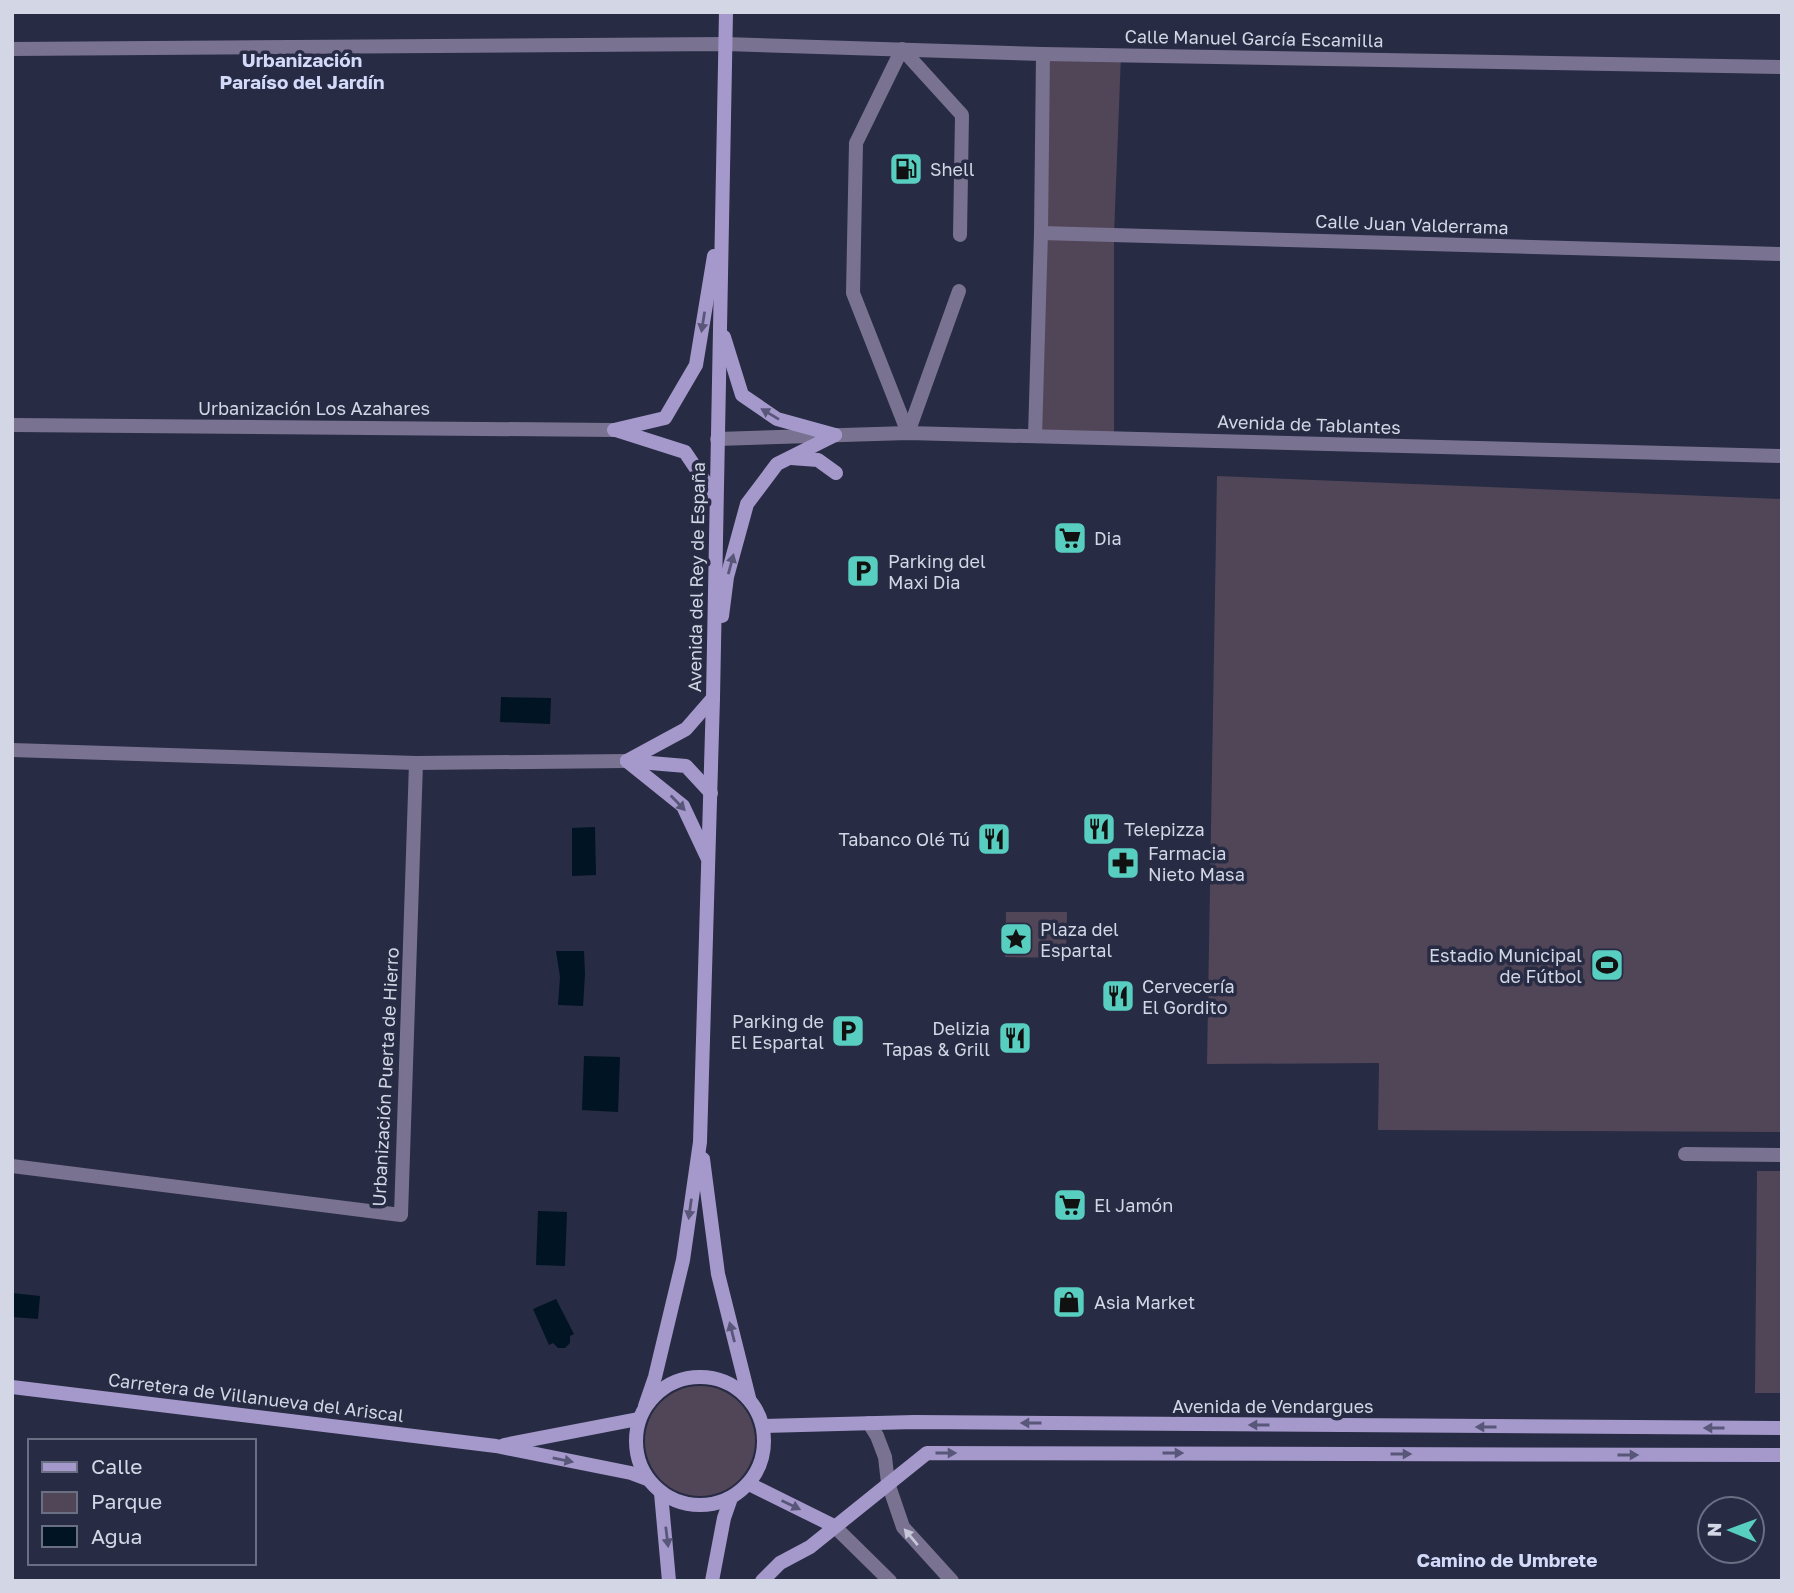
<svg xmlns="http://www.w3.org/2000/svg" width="1794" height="1593" viewBox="0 0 1794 1593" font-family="'Golos Text',sans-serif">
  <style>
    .green { fill: #514658 }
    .water { fill: #001424 }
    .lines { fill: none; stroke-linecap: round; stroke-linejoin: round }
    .lane { stroke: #797291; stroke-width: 14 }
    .street { stroke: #797291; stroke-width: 14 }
    .secondary { stroke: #a599cb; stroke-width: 14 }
    .oneway { fill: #595779 }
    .oneway2 { fill: #c5c7d8 }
    .labels { text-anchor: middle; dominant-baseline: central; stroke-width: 7; stroke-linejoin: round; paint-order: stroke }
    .street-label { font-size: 18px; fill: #d2d6e5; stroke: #272b43 }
    .poi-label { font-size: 18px; fill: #d2d6e5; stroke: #272b43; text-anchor: start }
    .neighbourhood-label { font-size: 19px; font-weight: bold; fill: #d3daf9; stroke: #272b43 }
  </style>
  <rect width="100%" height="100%" fill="#272b43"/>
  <g class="green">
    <path d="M1043,54L1121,55L1114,235V438L1035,436Z"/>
    <path d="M1217,476L1782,499V1132L1378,1130L1379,1063L1207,1064Z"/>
    <path d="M1006,912H1067L1066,958L1005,957Z"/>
    <path d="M1757,1171H1782V1393H1755Z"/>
    <circle cx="700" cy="1441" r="55"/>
  </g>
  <g class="water">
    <path d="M501,697L551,698L550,724L500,722Z"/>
    <path d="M595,827L596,875L572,876V828Z"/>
    <path d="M556,951H584L585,974L583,1006L558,1005L560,977Z"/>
    <path d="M584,1056L620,1057L618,1112L582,1110Z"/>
    <path d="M538,1211L567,1212L565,1266L536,1265Z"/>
    <path d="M12,1293L40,1296L38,1319L12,1317Z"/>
    <path d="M556,1299L574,1334L570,1336V1343L565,1348H558L553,1343L549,1345L533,1309Z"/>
  </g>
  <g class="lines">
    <g class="lane">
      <path d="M908,433L853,293L856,143L902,49L962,115L960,235"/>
      <path d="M908,433L959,291"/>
      <path d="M1685,1154L1782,1155"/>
    </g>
    <g class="street">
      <path d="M12,49L725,44L1043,54L1782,67"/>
      <path d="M1041,233L1782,254"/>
      <path d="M12,425L614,430"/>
      <path d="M1035,436L1041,233L1043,54"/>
      <path d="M717,439L908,433L1782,456"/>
      <path d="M12,750L416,763L627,761"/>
      <path d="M12,1166L401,1215L416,763"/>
      <path d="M869,1423L877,1436L885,1457L888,1483L903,1527L952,1581"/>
      <path d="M834,1526L890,1581"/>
    </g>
    <g class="secondary">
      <path d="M724,337L742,395L777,419L835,435"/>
      <path d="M614,430L665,418L696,365L714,256"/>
      <path d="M616,430L685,452L716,498"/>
      <path d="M791,458L818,460L836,473"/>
      <path d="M722,616L727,577L747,504L777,464L835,435"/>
      <path d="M627,761L683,806L707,857"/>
      <path d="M627,761L686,729L713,698"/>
      <path d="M627,761L686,766L711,793"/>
      <path d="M703,1159L718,1274L749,1398"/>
      <circle cx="700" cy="1441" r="64"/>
      <path d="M12,1387L496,1446L631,1473L647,1479"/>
      <path d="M645,1406L655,1377L683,1260L700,1142L713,698L726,12"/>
      <path d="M764,1426L914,1422L1782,1428"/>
      <path d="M504,1445L638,1419"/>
      <path d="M749,1484L834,1526"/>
      <path d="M661,1493L669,1581"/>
      <path d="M712,1581L724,1518L731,1498"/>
      <path d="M762,1581L780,1563L810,1547L927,1453L1782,1455"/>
    </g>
  </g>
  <defs><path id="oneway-solid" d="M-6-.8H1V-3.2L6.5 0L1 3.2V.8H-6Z" transform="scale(1.75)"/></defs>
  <g class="oneway">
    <use href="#oneway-solid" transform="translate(703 322) rotate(99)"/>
    <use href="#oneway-solid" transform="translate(770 414) rotate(-149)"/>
    <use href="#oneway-solid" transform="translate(731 564) rotate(-75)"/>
    <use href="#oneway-solid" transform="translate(678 803) rotate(46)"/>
    <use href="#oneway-solid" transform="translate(690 1209) rotate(98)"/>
    <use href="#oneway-solid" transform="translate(732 1332) rotate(-104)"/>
    <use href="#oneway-solid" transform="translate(1031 1423) rotate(-180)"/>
    <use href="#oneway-solid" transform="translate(1259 1425) rotate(-180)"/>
    <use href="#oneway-solid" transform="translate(1486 1427) rotate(-180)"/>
    <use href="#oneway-solid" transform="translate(1714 1428) rotate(-180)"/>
    <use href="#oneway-solid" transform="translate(946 1453)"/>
    <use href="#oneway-solid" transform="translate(1173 1453)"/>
    <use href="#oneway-solid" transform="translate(1401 1454)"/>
    <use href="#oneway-solid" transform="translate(1628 1455)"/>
    <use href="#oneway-solid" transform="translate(563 1460) rotate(11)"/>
    <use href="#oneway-solid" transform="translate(791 1505) rotate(26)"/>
    <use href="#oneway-solid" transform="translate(667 1537) rotate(83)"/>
  </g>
  <use class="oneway2" href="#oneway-solid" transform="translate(911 1537) rotate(-130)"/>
  <defs>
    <symbol id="fuel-square" viewBox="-11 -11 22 22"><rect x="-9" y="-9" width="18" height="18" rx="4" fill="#58cec0" stroke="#272b43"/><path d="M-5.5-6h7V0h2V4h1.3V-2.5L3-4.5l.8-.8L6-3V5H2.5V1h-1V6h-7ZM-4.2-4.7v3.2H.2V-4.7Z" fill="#111"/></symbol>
    <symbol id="supermarket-square" viewBox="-11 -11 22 22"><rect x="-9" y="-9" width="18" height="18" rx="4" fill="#58cec0" stroke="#272b43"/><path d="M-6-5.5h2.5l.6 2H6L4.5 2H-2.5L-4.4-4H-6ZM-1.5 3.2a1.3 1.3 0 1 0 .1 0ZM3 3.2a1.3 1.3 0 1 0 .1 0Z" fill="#111"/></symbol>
    <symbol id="parking-square" viewBox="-11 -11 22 22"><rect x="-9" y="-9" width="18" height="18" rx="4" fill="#58cec0" stroke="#272b43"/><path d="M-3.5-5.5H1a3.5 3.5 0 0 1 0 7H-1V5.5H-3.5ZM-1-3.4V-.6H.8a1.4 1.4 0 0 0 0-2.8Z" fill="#111"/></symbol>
    <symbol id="restaurant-square" viewBox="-11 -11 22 22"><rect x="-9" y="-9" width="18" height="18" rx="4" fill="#58cec0" stroke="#272b43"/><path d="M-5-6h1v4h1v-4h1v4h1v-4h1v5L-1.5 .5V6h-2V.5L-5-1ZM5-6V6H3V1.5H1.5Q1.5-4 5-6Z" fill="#111"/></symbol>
    <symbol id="pharmacy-square" viewBox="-11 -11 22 22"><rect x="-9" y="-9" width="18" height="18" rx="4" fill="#58cec0" stroke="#272b43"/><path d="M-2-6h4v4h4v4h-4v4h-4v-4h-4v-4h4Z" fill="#111"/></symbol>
    <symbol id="sight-square" viewBox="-11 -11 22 22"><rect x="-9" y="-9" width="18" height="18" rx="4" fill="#58cec0" stroke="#272b43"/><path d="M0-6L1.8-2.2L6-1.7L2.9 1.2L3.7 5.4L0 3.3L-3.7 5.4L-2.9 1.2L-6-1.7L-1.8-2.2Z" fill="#111"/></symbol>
    <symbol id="stadium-square" viewBox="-11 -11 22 22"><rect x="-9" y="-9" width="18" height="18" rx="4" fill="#58cec0" stroke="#272b43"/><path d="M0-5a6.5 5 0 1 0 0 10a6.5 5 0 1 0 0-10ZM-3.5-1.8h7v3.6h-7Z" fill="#111"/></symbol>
    <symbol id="shop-square" viewBox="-11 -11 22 22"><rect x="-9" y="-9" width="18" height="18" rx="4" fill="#58cec0" stroke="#272b43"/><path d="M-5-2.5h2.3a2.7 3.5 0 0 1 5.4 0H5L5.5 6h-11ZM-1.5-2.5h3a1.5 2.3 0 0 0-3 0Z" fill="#111"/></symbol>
  </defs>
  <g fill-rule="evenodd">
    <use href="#fuel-square" x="887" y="150" width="38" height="38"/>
    <use href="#supermarket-square" x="1051" y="519" width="38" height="38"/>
    <use href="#parking-square" x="844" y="552" width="38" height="38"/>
    <use href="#restaurant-square" x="1080" y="810" width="38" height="38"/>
    <use href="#restaurant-square" x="975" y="820" width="38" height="38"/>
    <use href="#pharmacy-square" x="1104" y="844" width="38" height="38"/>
    <use href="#sight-square" x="997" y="920" width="38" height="38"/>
    <use href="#stadium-square" x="1588" y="946" width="38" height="38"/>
    <use href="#restaurant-square" x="1099" y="977" width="38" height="38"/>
    <use href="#parking-square" x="829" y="1012" width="38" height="38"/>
    <use href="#restaurant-square" x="996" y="1019" width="38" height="38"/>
    <use href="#supermarket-square" x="1051" y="1186" width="38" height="38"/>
    <use href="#shop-square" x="1050" y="1283" width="38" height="38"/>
  </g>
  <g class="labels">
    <g class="street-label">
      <text transform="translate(1254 38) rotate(1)">Calle Manuel García Escamilla</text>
      <text transform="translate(1412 224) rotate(2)">Calle Juan Valderrama</text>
      <text x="314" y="408">Urbanización Los Azahares</text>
      <text transform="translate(1309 424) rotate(2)">Avenida de Tablantes</text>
      <text transform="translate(696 577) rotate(-89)">Avenida del Rey de España</text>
      <text transform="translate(385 1077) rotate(-87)">Urbanización Puerta de Hierro</text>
      <text transform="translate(256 1397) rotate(7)">Carretera de Villanueva del Ariscal</text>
      <text x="1273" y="1406">Avenida de Vendargues</text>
    </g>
    <g class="poi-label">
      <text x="930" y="169">Shell</text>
      <text x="1094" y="538">Dia</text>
      <text x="888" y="561">Parking del<tspan x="888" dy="21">Maxi Dia</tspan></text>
      <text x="1124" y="829">Telepizza</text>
      <text x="970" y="839" text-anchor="end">Tabanco Olé Tú</text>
      <text x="1148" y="853">Farmacia<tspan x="1148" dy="21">Nieto Masa</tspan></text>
      <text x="1040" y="929">Plaza del<tspan x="1040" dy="21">Espartal</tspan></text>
      <text x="1582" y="955" text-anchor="end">Estadio Municipal<tspan x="1582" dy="21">de Fútbol</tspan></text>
      <text x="1142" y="986">Cervecería<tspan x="1142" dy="21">El Gordito</tspan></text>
      <text x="824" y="1021" text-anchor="end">Parking de<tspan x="824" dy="21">El Espartal</tspan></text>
      <text x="990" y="1028" text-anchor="end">Delizia<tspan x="990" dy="21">Tapas &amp; Grill</tspan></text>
      <text x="1094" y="1205">El Jamón</text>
      <text x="1094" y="1302">Asia Market</text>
    </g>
    <g class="neighbourhood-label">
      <text x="302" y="59">Urbanización<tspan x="302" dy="22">Paraíso del Jardín</tspan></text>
      <text x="1507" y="1559">Camino de Umbrete</text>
    </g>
  </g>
  <rect width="1794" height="1593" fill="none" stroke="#d2d6e5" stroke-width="28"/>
  <rect x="28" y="1439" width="228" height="126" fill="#272b43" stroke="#6b6f84" stroke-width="2"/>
  <rect x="42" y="1462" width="35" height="10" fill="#a599cb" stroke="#6b6f84" stroke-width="2"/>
  <text x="91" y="1474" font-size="21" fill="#d2d6e5">Calle</text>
  <rect x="42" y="1492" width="35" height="21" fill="#514658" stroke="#6b6f84" stroke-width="2"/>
  <text x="91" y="1509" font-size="21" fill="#d2d6e5">Parque</text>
  <rect x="42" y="1526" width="35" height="21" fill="#001424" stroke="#6b6f84" stroke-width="2"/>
  <text x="91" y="1544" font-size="21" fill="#d2d6e5">Agua</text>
  <g transform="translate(1731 1530) rotate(271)"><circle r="33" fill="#272b43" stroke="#6b6f84" stroke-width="2"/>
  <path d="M0-5L12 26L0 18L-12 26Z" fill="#58cec0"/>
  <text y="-10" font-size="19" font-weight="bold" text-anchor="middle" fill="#d2d6e5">N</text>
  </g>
</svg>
